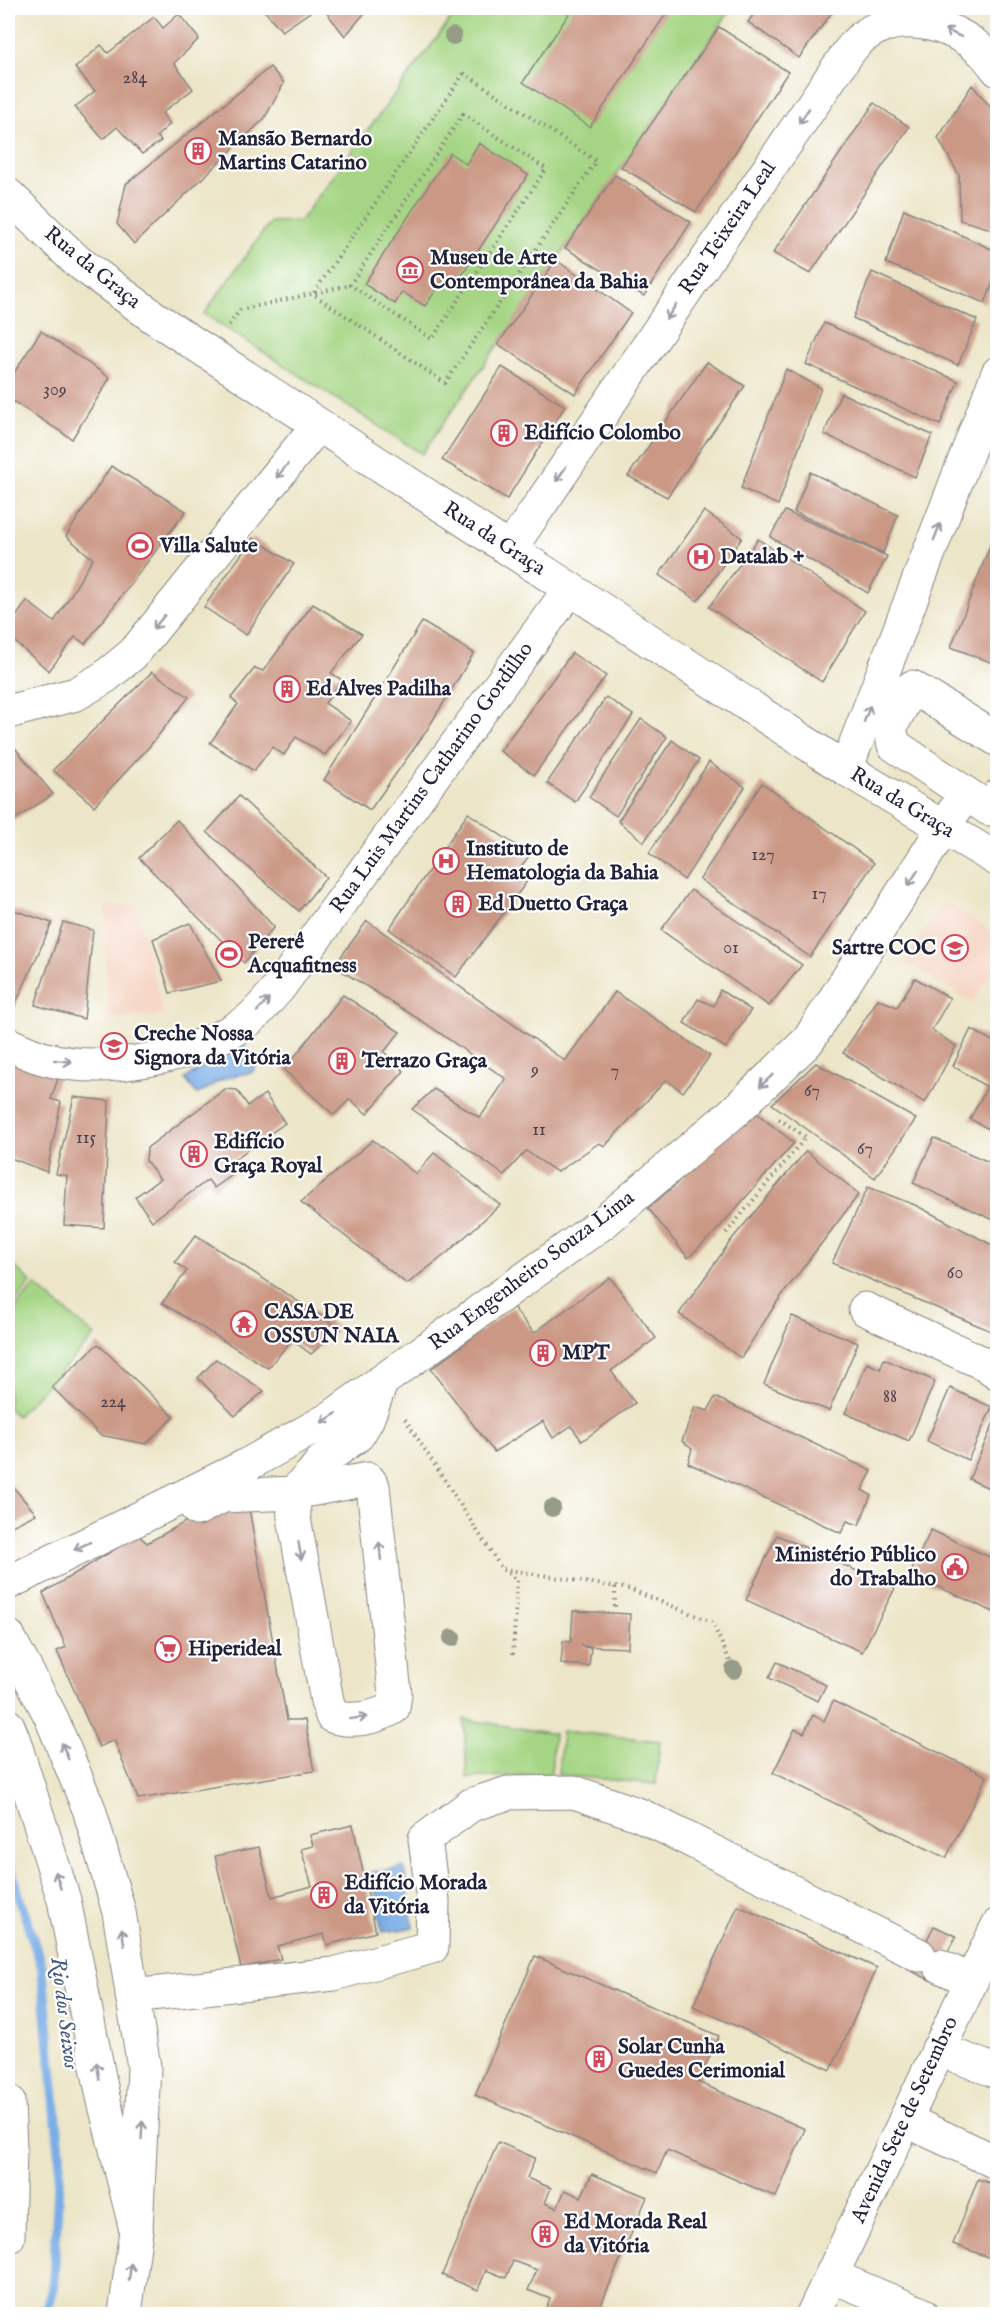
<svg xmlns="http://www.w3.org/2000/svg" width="1005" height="2322" viewBox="0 0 1005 2322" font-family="'IM FELL English',serif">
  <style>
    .built { fill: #f5d3c1 }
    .green { fill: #a5d584; stroke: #647c60; stroke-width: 1.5 }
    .water { fill: #7aade6; stroke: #4e6890; stroke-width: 1.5 }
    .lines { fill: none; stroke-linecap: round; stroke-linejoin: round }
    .stream { stroke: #7aade6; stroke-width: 10 }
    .building { fill: #cb9885 }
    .minor-casing { stroke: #878481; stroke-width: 35 }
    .major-casing { stroke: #878481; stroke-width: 35 }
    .path { stroke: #878481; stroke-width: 4; stroke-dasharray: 1.5 4.5; stroke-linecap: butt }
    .minor { stroke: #fff; stroke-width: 33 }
    .major { stroke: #fff; stroke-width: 33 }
    .tree { fill: #969c88 }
    .oneway { stroke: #9c9ca7 }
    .labels { text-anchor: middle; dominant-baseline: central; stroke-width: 4.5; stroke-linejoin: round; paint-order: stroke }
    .number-label { font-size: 18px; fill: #4c404e }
    .poi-label { font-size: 21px; font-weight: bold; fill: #22223b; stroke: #fff; text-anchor: start }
    .street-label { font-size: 21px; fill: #22223b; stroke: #fff }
    .water-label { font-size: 22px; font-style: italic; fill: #455a7f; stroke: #fff }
  </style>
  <rect width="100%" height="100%" fill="#fff"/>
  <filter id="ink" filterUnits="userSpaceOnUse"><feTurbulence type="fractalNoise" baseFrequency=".0167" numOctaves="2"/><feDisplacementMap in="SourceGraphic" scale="12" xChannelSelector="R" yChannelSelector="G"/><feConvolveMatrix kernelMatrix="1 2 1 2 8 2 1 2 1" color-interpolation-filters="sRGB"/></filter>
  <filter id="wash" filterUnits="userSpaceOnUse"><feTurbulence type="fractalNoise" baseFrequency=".008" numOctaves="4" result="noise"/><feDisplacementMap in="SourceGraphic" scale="24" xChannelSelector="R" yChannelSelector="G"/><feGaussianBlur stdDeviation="1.35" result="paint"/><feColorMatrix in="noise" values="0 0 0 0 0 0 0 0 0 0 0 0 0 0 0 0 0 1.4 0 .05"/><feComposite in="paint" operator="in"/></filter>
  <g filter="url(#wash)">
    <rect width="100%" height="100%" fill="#ece5c7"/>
    <g class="built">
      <path d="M943,901L997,935V964L973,1003L905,961Z"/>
      <path d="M105,905L136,906L164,1016L107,1018Z"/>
    </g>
    <g class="green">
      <path d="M459,8H732L422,454L204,314L270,222L300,221Z"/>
      <path d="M8,1260L31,1282L15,1303L8,1296Z"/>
      <path d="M35,1285L95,1336L17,1416L8,1408V1317Z"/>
      <path d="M464,1719L554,1734L551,1774L467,1778Z"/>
      <path d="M562,1731L660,1741L656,1784L558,1775Z"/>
    </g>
    <g class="water">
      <path d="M242,1043L257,1065L251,1073C239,1074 228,1076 217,1082C209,1086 208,1091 197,1094L185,1079Z"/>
      <path d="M404,1867L413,1928L382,1932L372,1872Z"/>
    </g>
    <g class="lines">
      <path class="stream" d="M8,1864L42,1967L60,2157L53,2290L46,2314"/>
    </g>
    <g id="blocks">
      <g class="building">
        <path d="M262,8H316L282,31Z"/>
        <path d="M323,8H369L345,36Z"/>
        <path d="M573,8H670L590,127L523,82Z"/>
        <path d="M758,8H835L799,58L748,22Z"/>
        <path d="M179,14L199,39L174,63L193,89L162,113L170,124L157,136L161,141L142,154L117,127L103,139L75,107L95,91L75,68L101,45L108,53L154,17L163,28Z"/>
        <path d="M719,27L788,72L696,212L621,167Z"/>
        <path d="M270,67L284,83L264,119L134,244L117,224L126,184Z"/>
        <path d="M972,85L998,116V231L960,220L959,175L938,138Z"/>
        <path d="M874,103L909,127L810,274L773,253Z"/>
        <path d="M479,143L528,175L456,284L445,277L425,306L402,292L395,304L364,284L450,153L466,164Z"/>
        <path d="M615,175L691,222L644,296L565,248Z"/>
        <path d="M904,209L998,252V270L985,303L886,263Z"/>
        <path d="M556,260L631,313L575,394L498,344Z"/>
        <path d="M872,272L977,320L958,365L853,318Z"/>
        <path d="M824,323L958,381L940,425L806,364Z"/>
        <path d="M41,331L110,378L72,439L8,398V382Z"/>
        <path d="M707,362L745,386L667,497L628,476Z"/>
        <path d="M502,367L565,406L507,499L442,460Z"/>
        <path d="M786,369L821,388L778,505L741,488Z"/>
        <path d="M841,393L932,435L915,477L824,434Z"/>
        <path d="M111,466L186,511L85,644L75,637L49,671L8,636V628L27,601L54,622L93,559L66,536Z"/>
        <path d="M810,472L898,515L883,553L794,512Z"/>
        <path d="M704,511L742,538L698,601L659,575Z"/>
        <path d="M785,511L887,556L868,593L770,537Z"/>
        <path d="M998,525V665L951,647Z"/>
        <path d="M253,538L294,564L246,635L204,607Z"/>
        <path d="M758,539L865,611L822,682L709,607Z"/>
        <path d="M313,604L362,634L331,673L342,680L325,703L351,721L325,755L296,737L284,755L272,747L254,771L210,743L238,704L231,698L255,668L263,671Z"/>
        <path d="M422,622L474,653L425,733L370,810L324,780Z"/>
        <path d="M572,653L606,676L534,775L500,751Z"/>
        <path d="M152,672L189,697L149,747L94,806L53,770Z"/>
        <path d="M606,697L633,715L575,802L547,783Z"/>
        <path d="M641,719L667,737L616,816L589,797Z"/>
        <path d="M672,740L699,760L644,842L618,821Z"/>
        <path d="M10,742L53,794L8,824V743Z"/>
        <path d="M709,762L745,787L684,880L649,853Z"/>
        <path d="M762,783L874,863L810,957L700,879Z"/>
        <path d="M239,796L326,877L299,911L207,832Z"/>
        <path d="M468,813L530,855L516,873L528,880L456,977L389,929Z"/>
        <path d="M177,820L274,927L244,963L139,858Z"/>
        <path d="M691,890L802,965L769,1006L661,930Z"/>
        <path d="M8,908L52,923L8,1021Z"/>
        <path d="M367,921L565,1061L615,992L710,1056L683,1092L666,1080L605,1146L599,1143L557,1172L526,1151L504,1175L412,1109L434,1089L480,1118L506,1079L425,1023L334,966Z"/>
        <path d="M63,922L93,930L84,1019L35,1005Z"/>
        <path d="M190,923L221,981L170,993L153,939Z"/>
        <path d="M915,978L950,998L932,1030L956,1046L925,1103L843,1053L878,999L897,1007Z"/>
        <path d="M720,990L751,1010L726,1048L684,1023L698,999L714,1006Z"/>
        <path d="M343,995L400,1032L384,1052L404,1071L367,1114L350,1099L334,1115L284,1070Z"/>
        <path d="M971,1029L998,1044V1134L970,1119L987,1087L953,1066Z"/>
        <path d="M10,1056L60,1073L51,1099L61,1102L47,1172L8,1157V1065Z"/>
        <path d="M816,1063L916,1119L875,1178L772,1104Z"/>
        <path d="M225,1089L237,1090L248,1106L265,1094L285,1123L228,1164L235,1173L214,1188L208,1180L152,1221L135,1197L160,1179L146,1161L147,1148Z"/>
        <path d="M74,1097L109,1101L104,1228L64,1225L67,1176L56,1174Z"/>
        <path d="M749,1107L794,1143L716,1231L688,1258L648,1208L674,1186Z"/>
        <path d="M934,1138L998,1166V1222L913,1183Z"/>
        <path d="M373,1140L416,1174L434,1153L500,1205L446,1254L407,1284L301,1202Z"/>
        <path d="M806,1151L859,1194L777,1302L741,1358L679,1314L732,1239Z"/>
        <path d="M868,1187L915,1205L998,1248V1334L832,1263Z"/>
        <path d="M196,1235L339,1328L311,1354L292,1340L268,1368L162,1303L187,1271L175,1262Z"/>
        <path d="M610,1277L656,1338L611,1371L635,1403L582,1441L571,1426L553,1438L543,1421L494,1452L431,1369L513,1307L534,1333Z"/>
        <path d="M792,1316L858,1343L829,1411L764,1384Z"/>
        <path d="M98,1344L174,1417L146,1444L100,1435L52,1387Z"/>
        <path d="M216,1359L264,1391L235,1416L198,1378Z"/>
        <path d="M884,1359L935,1381L909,1441L845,1413L867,1363L880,1369Z"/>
        <path d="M950,1388L992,1407L968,1460L927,1441Z"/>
        <path d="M715,1397L872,1471L862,1490L871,1495L859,1525L847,1521L841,1533L688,1463L692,1449L682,1441L695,1407L708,1411Z"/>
        <path d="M995,1420L998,1421V1492L969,1479Z"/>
        <path d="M8,1481L36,1514L8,1528Z"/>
        <path d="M247,1498L287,1720H305L314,1771L138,1799L114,1740L99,1747L57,1651L66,1647L43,1593L138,1535L147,1543L220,1503Z"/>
        <path d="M931,1530L998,1561V1614L910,1574Z"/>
        <path d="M777,1535L895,1588L862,1652L746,1600Z"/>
        <path d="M573,1611L630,1614L628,1648L581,1646L591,1648L589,1666L561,1664L563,1641L571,1642Z"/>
        <path d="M777,1662L826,1685L818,1701L769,1678Z"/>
        <path d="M833,1701L987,1776L946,1858L773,1773L795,1729L804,1733L813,1715L824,1721Z"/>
        <path d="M353,1825L376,1932L327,1945L324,1934L277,1946L281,1959L241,1968L215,1856L259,1847L272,1897L312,1886L301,1849L313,1846L310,1835Z"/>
        <path d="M738,1906L877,1968L831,2070L693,2006Z"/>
        <path d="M934,1926L956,1936L932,1981L911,1971Z"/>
        <path d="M535,1956L719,2036L698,2082L805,2129L776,2197L667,2150L657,2173L475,2095Z"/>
        <path d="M498,2142L535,2158L527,2178L551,2188L545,2203L557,2208L565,2190L581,2197L592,2174L647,2197L597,2314H543L550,2299L528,2290L537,2270L513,2261L506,2278L486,2270L478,2290L442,2275Z"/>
        <path d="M978,2179L998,2186V2261L953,2244Z"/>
      </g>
    </g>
  </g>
  <g filter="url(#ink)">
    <use href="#blocks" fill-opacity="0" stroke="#878481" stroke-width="1.5"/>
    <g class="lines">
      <defs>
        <g id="minor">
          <path d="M510,549L836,70C843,61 850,48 859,40C895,8 950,22 983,52C988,57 993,64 998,70"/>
          <path d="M8,712L76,694L105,677L134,653L318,425"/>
          <path d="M998,740L912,687L890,728L894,745L989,809L998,796"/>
          <path d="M846,769L998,373"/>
          <path d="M8,1044C20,1049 33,1056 46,1059C107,1075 194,1057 246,1022C258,1014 268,999 278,989L570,589"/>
          <path d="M865,1309L985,1364L998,1373"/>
          <path d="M197,1509L223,1496L293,1493L368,1479L373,1486L395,1694L393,1708C376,1718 351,1723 332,1716L327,1701L294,1518L293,1493L311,1475L321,1462L358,1435L367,1420L381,1383"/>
          <path d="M8,1583L245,1466L329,1419L604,1222L734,1112L808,1041L965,794"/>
          <path d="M940,1966L971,1981"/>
          <path d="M132,1996L334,1974L432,1947L433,1901L425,1839L471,1805L508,1793L574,1792L640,1815L919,1955"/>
          <path d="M938,2049L998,2072"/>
          <path d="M905,2120L998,2163"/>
          <path d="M832,2276L922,2314"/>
        </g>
        <g id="major">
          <path d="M8,195L77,261L155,318L846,769L998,860"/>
          <path d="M8,1636L50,1715L89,1809L119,1912L144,2067L136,2230"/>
          <path d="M8,1726L13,1738L64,1900L103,2097L136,2230L125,2314"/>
          <path d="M8,2101L10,2148L8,2237"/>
          <path d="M813,2314L998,1925"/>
        </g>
      </defs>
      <use href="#minor" class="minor-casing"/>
      <use href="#major" class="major-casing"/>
      <g class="path">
        <path d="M464,73L596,161L445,383L313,294Z"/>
        <path d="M463,114L546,169L432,339L350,285Z"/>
        <path d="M229,325L240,310L350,285"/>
        <path d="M726,1233L806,1137L777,1118"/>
        <path d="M405,1419L502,1569L517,1580L513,1655"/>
        <path d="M503,1569L629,1589L712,1622L734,1670"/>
        <path d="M615,1587V1608"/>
      </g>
      <use href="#minor" class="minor"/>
      <use href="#major" class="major"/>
    </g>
    <g class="tree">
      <circle cx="453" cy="36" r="9"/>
      <circle cx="552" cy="1508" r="9"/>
      <circle cx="452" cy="1638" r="9"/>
      <circle cx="734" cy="1670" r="9"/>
    </g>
    <defs><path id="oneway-shaft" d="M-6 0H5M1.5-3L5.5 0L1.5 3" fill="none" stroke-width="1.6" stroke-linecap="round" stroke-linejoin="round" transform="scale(1.5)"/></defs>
    <g class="oneway">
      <use href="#oneway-shaft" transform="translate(953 33) rotate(-155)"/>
      <use href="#oneway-shaft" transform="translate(804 116) rotate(124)"/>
      <use href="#oneway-shaft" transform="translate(671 312) rotate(124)"/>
      <use href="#oneway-shaft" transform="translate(282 471) rotate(129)"/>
      <use href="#oneway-shaft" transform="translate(561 474) rotate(124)"/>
      <use href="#oneway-shaft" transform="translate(937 532) rotate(-69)"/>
      <use href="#oneway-shaft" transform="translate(159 622) rotate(129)"/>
      <use href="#oneway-shaft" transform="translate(867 714) rotate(-69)"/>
      <use href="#oneway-shaft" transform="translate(913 878) rotate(123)"/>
      <use href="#oneway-shaft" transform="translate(263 1005) rotate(-47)"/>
      <use href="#oneway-shaft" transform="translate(63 1061) rotate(7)"/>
      <use href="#oneway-shaft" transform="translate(766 1081) rotate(137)"/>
      <use href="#oneway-shaft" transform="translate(329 1418) rotate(148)"/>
      <use href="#oneway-shaft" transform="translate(82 1546) rotate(154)"/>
      <use href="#oneway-shaft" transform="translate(300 1551) rotate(80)"/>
      <use href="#oneway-shaft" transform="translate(380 1551) rotate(-96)"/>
      <use href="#oneway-shaft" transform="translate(358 1718) rotate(-7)"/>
      <use href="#oneway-shaft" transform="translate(65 1751) rotate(-112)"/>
      <use href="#oneway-shaft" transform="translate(58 1880) rotate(-107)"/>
      <use href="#oneway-shaft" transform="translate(123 1937) rotate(-99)"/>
      <use href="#oneway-shaft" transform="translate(98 2071) rotate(-100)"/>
      <use href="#oneway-shaft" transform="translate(142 2130) rotate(-87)"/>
      <use href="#oneway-shaft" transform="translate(130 2272) rotate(-83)"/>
    </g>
  </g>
  <defs>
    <symbol id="building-ring" viewBox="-11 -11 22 22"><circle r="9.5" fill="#fff" stroke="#d1495b" stroke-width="1.5"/><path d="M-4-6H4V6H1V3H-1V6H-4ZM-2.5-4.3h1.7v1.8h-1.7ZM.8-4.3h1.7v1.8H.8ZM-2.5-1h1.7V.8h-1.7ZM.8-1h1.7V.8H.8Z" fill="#d1495b"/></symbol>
    <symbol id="museum-ring" viewBox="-11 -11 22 22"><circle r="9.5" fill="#fff" stroke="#d1495b" stroke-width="1.5"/><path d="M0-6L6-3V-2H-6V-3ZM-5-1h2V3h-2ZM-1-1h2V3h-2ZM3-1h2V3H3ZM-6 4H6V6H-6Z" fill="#d1495b"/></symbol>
    <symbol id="stadium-ring" viewBox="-11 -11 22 22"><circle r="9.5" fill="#fff" stroke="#d1495b" stroke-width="1.5"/><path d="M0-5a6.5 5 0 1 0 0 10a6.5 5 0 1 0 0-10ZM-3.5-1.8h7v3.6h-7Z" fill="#d1495b"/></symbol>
    <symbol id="hospital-ring" viewBox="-11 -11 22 22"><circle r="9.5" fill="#fff" stroke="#d1495b" stroke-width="1.5"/><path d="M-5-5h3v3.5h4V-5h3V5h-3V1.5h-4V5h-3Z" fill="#d1495b"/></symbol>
    <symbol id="school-ring" viewBox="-11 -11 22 22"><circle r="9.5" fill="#fff" stroke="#d1495b" stroke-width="1.5"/><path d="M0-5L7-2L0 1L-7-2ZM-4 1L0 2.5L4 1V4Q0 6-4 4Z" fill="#d1495b"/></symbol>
    <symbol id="temple-ring" viewBox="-11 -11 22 22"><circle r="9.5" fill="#fff" stroke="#d1495b" stroke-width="1.5"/><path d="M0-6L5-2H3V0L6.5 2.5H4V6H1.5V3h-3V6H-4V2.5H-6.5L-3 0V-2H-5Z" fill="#d1495b"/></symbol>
    <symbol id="civic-ring" viewBox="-11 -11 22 22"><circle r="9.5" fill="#fff" stroke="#d1495b" stroke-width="1.5"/><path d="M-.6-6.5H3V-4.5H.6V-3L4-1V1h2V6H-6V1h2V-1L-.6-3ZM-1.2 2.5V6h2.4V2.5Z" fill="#d1495b"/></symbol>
    <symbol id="supermarket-ring" viewBox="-11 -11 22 22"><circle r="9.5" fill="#fff" stroke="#d1495b" stroke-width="1.5"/><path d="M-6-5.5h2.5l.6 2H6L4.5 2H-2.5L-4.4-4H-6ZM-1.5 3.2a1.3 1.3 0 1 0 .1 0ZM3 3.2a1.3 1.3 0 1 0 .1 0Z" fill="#d1495b"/></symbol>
  </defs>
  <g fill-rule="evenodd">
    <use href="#building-ring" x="183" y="136" width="30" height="30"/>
    <use href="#museum-ring" x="395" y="255" width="30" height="30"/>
    <use href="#building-ring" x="489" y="418" width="30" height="30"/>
    <use href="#stadium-ring" x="125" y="531" width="30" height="30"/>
    <use href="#hospital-ring" x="686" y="542" width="30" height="30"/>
    <use href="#building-ring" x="272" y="674" width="30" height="30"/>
    <use href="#hospital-ring" x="431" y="846" width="30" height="30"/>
    <use href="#building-ring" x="443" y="889" width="30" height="30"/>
    <use href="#school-ring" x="940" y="933" width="30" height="30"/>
    <use href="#stadium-ring" x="214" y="939" width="30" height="30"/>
    <use href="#school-ring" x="99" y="1031" width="30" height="30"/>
    <use href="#building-ring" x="327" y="1046" width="30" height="30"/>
    <use href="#building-ring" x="179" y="1139" width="30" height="30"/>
    <use href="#temple-ring" x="229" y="1309" width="30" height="30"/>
    <use href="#building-ring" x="528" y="1338" width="30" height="30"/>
    <use href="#civic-ring" x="940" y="1552" width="30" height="30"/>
    <use href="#supermarket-ring" x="153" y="1634" width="30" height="30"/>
    <use href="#building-ring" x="309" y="1880" width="30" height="30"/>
    <use href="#building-ring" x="584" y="2044" width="30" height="30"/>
    <use href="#building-ring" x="530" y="2219" width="30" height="30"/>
  </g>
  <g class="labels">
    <g class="number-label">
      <text x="135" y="78">284</text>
      <text x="55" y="390">309</text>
      <text x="763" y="855">127</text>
      <text x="819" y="894">17</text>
      <text x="731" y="948">01</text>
      <text x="535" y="1070">9</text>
      <text x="615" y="1071">7</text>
      <text x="812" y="1091">67</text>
      <text x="539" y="1130">11</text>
      <text x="86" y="1138">115</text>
      <text x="865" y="1149">67</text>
      <text x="955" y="1273">60</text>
      <text x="890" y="1397">88</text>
      <text x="113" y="1402">224</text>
    </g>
    <g class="poi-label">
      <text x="218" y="139">Mansão Bernardo<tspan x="218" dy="24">Martins Catarino</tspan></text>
      <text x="430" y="258">Museu de Arte<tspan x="430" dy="24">Contemporânea da Bahia</tspan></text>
      <text x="524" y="433">Edifício Colombo</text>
      <text x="160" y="546">Villa Salute</text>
      <text x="720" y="557">Datalab +</text>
      <text x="306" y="689">Ed Alves Padilha</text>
      <text x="466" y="849">Instituto de<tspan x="466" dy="24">Hematologia da Bahia</tspan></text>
      <text x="478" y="904">Ed Duetto Graça</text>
      <text x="248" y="942">Pererê<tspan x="248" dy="24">Acquafitness</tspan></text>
      <text x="936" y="948" text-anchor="end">Sartre COC</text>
      <text x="134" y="1034">Creche Nossa<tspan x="134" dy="24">Signora da Vitória</tspan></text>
      <text x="362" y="1061">Terrazo Graça</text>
      <text x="214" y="1142">Edifício<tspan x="214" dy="24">Graça Royal</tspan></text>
      <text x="264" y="1312">CASA DE<tspan x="264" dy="24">OSSUN NAIA</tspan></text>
      <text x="562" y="1353">MPT</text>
      <text x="936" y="1555" text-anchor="end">Ministério Público<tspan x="936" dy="24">do Trabalho</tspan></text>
      <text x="188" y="1649">Hiperideal</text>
      <text x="344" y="1883">Edifício Morada<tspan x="344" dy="24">da Vitória</tspan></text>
      <text x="618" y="2047">Solar Cunha<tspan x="618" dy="24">Guedes Cerimonial</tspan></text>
      <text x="564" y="2222">Ed Morada Real<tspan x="564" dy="24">da Vitória</tspan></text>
    </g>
    <g class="street-label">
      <text transform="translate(728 228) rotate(-56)">Rua Teixeira Leal</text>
      <text transform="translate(92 268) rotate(39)">Rua da Graça</text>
      <text transform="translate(494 539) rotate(33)">Rua da Graça</text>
      <text transform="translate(432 778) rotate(-54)">Rua Luis Martins Catharino Gordilho</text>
      <text transform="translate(902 803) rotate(31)">Rua da Graça</text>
      <text transform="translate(532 1271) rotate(-37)">Rua Engenheiro Souza Lima</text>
      <text transform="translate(905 2120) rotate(-65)">Avenida Sete de Setembro</text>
    </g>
    <g class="water-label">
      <text transform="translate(64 2013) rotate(83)">Rio dos Seixos</text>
    </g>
  </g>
  <rect width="1005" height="2322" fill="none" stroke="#fff" stroke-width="30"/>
</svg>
